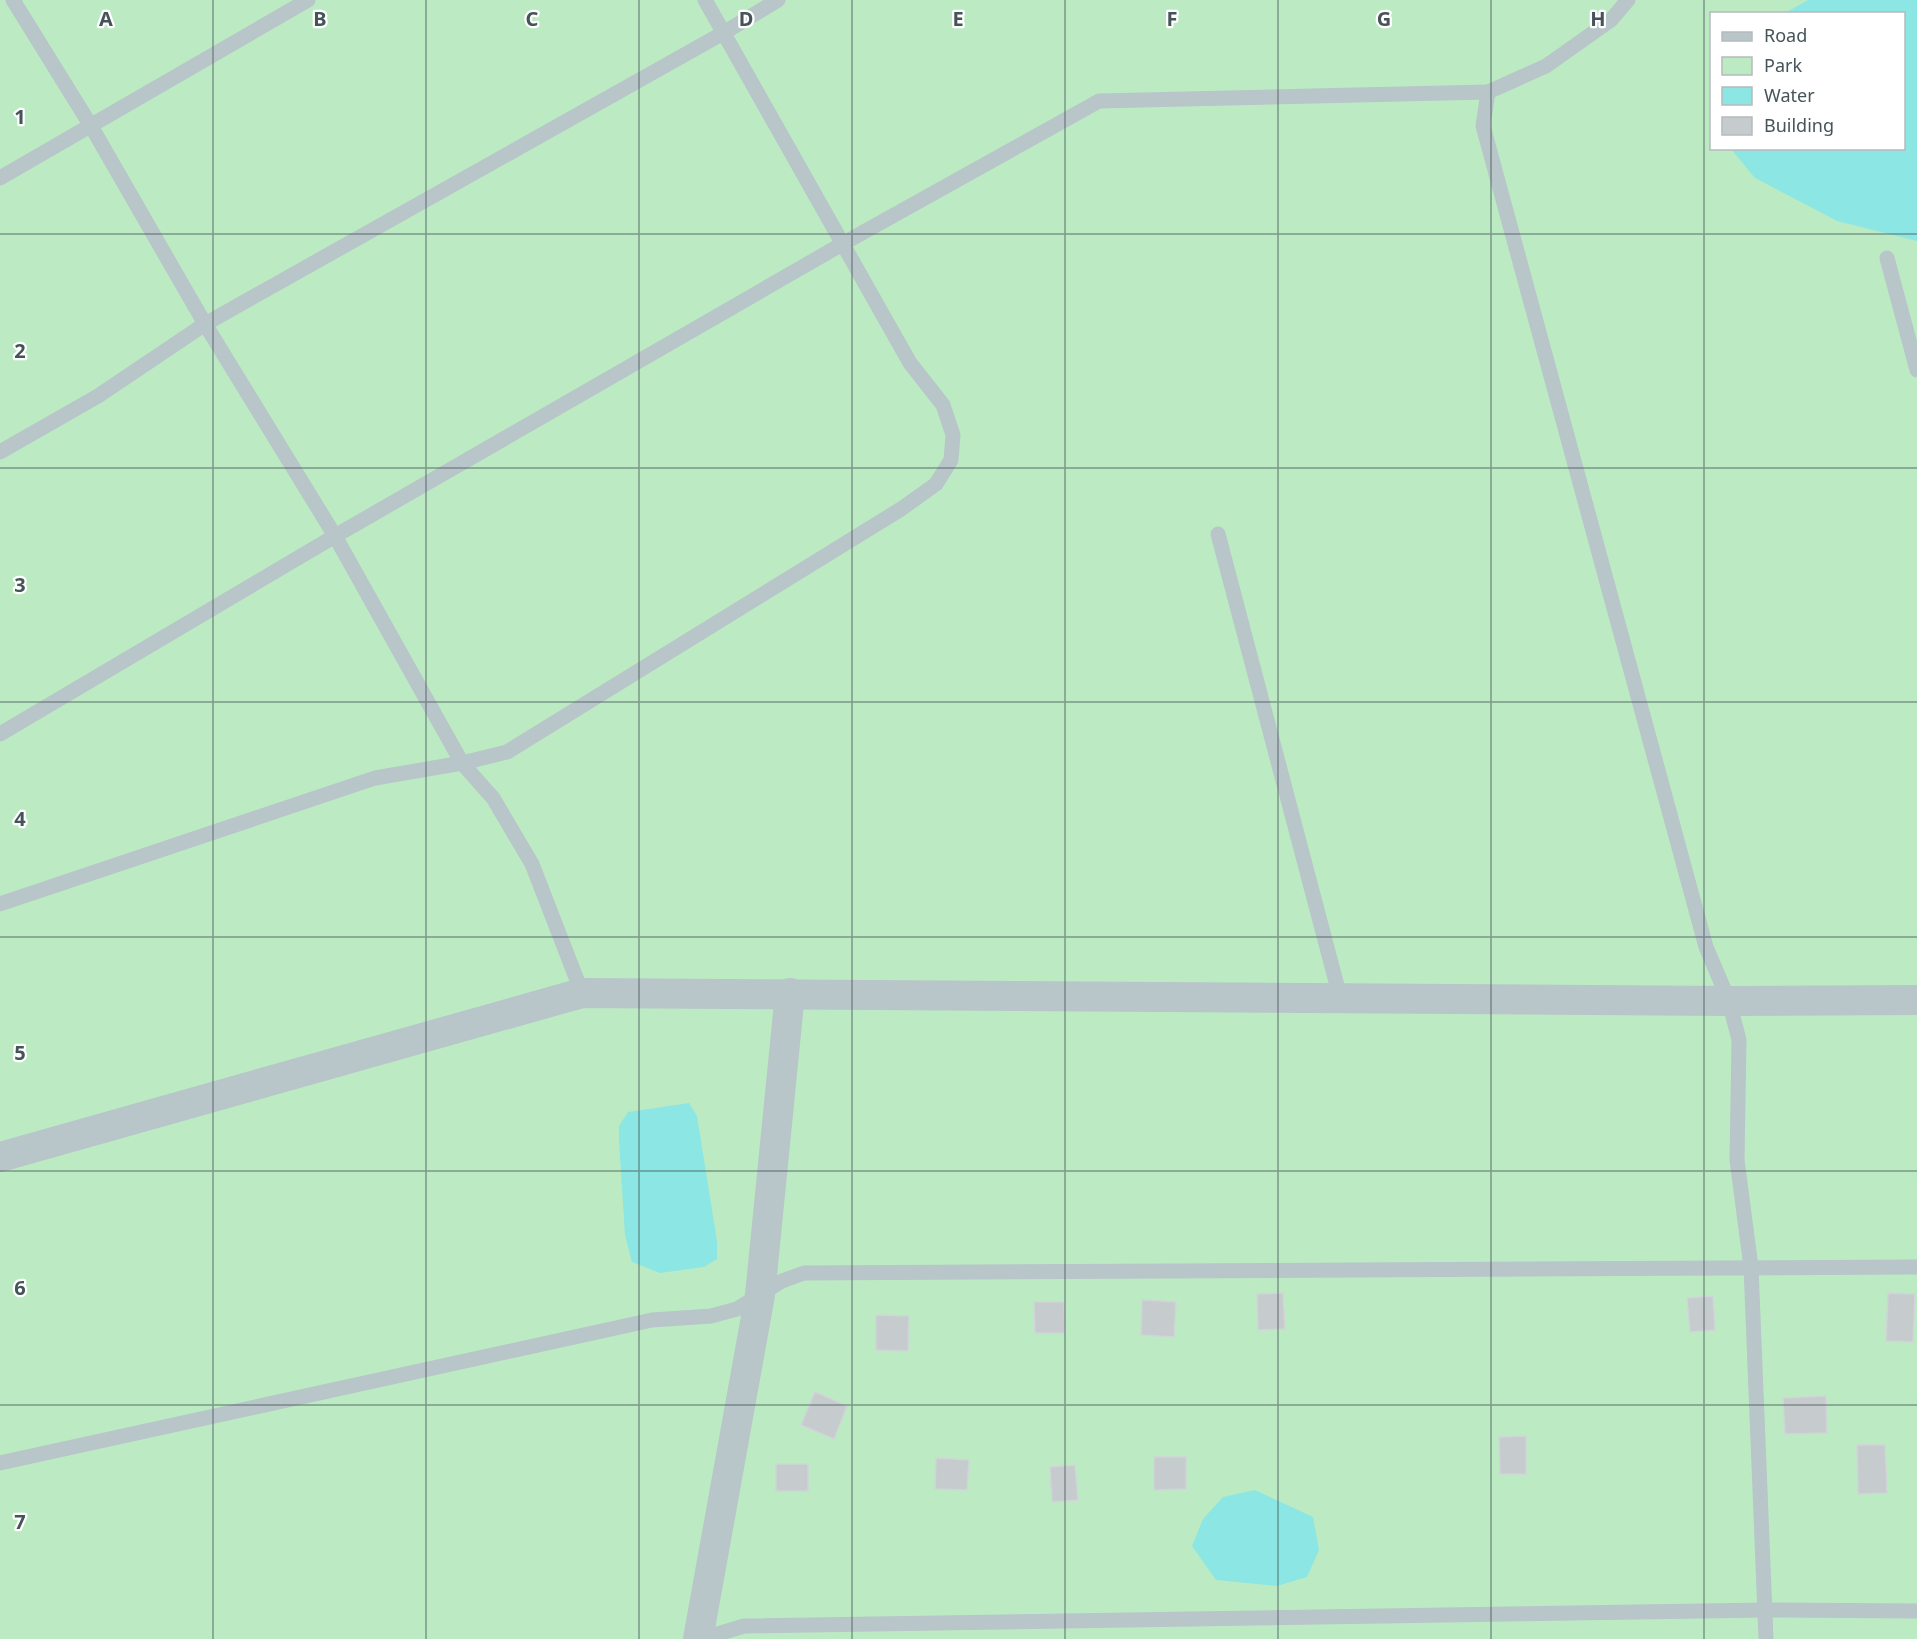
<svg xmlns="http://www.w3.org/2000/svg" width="1917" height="1639" viewBox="0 0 1917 1639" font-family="'Noto Sans',sans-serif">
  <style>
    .green { fill: #bcebc3; fill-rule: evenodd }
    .water { fill: #8ce6e3 }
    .building { fill: #c6cbce; stroke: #d1d4d8; stroke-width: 1.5 }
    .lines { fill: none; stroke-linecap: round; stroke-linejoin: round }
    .lane { stroke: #b8c5c9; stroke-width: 15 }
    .street { stroke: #b8c5c9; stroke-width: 30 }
    .grid { fill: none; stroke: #465459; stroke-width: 1.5; stroke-opacity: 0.55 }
    .grid-label { font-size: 20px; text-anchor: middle; font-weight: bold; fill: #465459; stroke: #fff; stroke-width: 4.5; stroke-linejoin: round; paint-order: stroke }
  </style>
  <rect width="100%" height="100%" fill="#efeced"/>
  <path class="green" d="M0,0H1917V1639H0ZM1712,14H1904V148H1712Z"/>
  <g class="water">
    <path d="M1808,0H1917V241L1837,221L1755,178L1731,149L1904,148V14L1785,13Z"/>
    <path d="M689,1103L697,1116L717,1241V1259L704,1267L660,1273L632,1262L625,1235L619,1141V1126L628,1112Z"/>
    <path d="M1255,1490L1313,1517L1319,1550L1307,1577L1277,1586L1216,1580L1192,1546L1203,1519L1223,1497Z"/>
  </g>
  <g class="building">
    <path d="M1283,1293L1285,1329L1258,1330L1257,1294Z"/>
    <path d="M1888,1293L1915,1294L1913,1342L1886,1341Z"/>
    <path d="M1713,1296L1715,1330L1690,1332L1687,1298Z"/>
    <path d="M1142,1300L1176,1302L1174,1337L1141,1335Z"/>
    <path d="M1034,1302H1064L1065,1333H1035Z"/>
    <path d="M876,1315L909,1316L908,1351L876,1350Z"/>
    <path d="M815,1392L847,1406L834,1439L801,1425Z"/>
    <path d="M1826,1396L1827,1433L1785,1434L1783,1398Z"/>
    <path d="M1526,1436V1474H1500L1499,1437Z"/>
    <path d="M1857,1445H1885L1887,1493L1858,1494Z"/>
    <path d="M1154,1457H1186V1489L1154,1490Z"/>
    <path d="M936,1458L969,1460L967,1490L935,1489Z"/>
    <rect x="776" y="1464" width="32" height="27"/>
    <path d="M1075,1465L1078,1500L1052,1502L1050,1467Z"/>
  </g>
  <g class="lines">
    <g class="lane">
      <path d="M13,0L91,126L205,324L335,536L462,763L493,798L532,864L582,993"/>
      <path d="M1628,0L1611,20L1546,66L1488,92L1483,126L1706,947L1729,1001L1739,1040L1737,1160L1751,1267L1766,1639"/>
      <path d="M0,178L308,0"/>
      <path d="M1887,258L1917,370"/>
      <path d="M0,452L98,396L205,324L725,32L778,0"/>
      <path d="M1218,534L1340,997"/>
      <path d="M0,734L335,536L844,243L1099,101L1488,92"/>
      <path d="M0,904L375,778L462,763L507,752L901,509L936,484L951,460L953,435L943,405L910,363L705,0"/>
      <path d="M0,1463L652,1320L711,1316L737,1309L782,1281L804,1273L1917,1267"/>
      <path d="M701,1639L744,1626L1766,1610L1917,1611"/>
    </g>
    <g class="street">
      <path d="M0,1157L582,993L1729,1001L1917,1000"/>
      <path d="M698,1639L760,1295L790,993"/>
    </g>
  </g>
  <path class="grid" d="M213,0V1639M426,0V1639M639,0V1639M852,0V1639M1065,0V1639M1278,0V1639M1491,0V1639M1704,0V1639M0,234H1917M0,468H1917M0,702H1917M0,937H1917M0,1171H1917M0,1405H1917"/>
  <g class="grid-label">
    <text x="106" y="26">A</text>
    <text x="320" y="26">B</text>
    <text x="532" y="26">C</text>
    <text x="746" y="26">D</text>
    <text x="958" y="26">E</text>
    <text x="1172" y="26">F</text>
    <text x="1384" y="26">G</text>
    <text x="1598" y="26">H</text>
    <text x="20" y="124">1</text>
    <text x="20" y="358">2</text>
    <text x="20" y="592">3</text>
    <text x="20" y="826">4</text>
    <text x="20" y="1060">5</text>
    <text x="20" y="1295">6</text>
    <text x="20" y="1529">7</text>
  </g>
  <rect x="1710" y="12" width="195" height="138" fill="#ffffff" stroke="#b5bbbd" stroke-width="1.5"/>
  <rect x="1722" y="32" width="30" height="9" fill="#b8c5c9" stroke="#b5bbbd" stroke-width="1.5"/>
  <text x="1764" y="42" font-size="18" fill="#465459">Road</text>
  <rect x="1722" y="57" width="30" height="18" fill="#bcebc3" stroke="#b5bbbd" stroke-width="1.5"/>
  <text x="1764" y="72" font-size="18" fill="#465459">Park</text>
  <rect x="1722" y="87" width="30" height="18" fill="#8ce6e3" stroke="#b5bbbd" stroke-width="1.5"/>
  <text x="1764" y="102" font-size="18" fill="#465459">Water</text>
  <rect x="1722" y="117" width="30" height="18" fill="#c6cbce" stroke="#b5bbbd" stroke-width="1.5"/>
  <text x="1764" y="132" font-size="18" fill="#465459">Building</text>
</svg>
